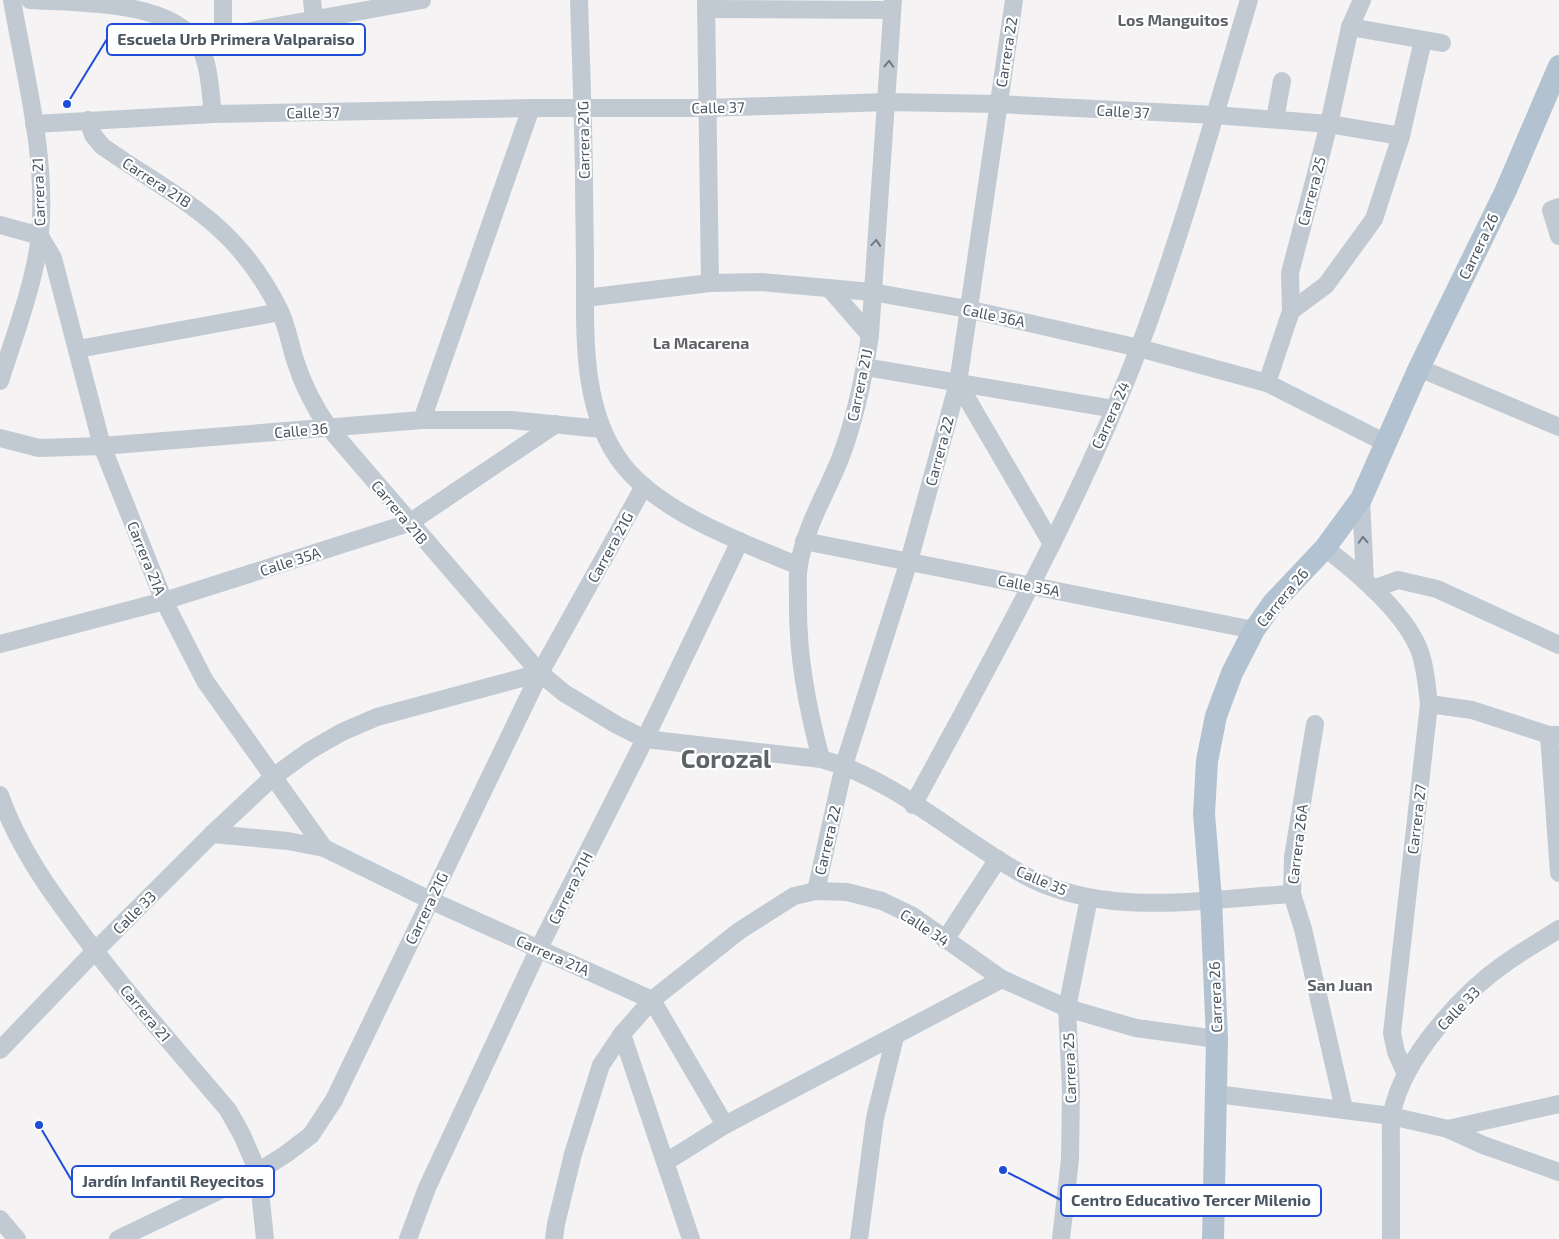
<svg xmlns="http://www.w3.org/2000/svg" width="1559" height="1239" viewBox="0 0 1559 1239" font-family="'Exo 2',sans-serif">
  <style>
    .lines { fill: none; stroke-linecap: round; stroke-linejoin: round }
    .minor { stroke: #c1cad2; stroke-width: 18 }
    .major { stroke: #b3c2d1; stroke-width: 22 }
    .oneway { stroke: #6e7983 }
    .labels { text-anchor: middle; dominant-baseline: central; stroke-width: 4.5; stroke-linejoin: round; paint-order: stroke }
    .street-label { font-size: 15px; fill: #4a5661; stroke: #fff }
    .neighbourhood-label { font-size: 16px; font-weight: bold; fill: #5f6368; stroke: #fff }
    .town-label { font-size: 25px; font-weight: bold; fill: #5f6368; stroke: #fff }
    .leader { fill: none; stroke: #1d4ed8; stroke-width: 2 }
    .callout-dot { fill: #1d4ed8; stroke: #fff; stroke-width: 2 }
    .callout { fill: #fff; stroke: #1d4ed8; stroke-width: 2 }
    .callout-label { font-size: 16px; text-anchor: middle; font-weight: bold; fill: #4a5661 }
  </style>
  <rect width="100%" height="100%" fill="#f5f3f3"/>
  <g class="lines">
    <g class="minor">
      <path d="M30,0C79,3 169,0 198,44C210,63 210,92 213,114"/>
      <path d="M223,0V36"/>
      <path d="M312,0L314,20"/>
      <path d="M579,0C581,58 583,116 584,174C584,208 585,242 585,276C585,338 582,413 623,465C661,513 743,543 799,566"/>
      <path d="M706,0L710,283"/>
      <path d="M706,9L892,10"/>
      <path d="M1350,27L1442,43"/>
      <path d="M199,45L223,36L422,0"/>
      <path d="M1275,119L1282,81"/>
      <path d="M88,120L93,135L102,146C179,200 234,220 279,309C287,325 290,344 295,360C303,385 314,407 329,428L540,673L564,693L617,725L645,739L821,759C894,778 958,839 1024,875C1106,919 1204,899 1292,894"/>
      <path d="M34,124L213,114L531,108H707L887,102L998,104L1215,115L1329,124L1401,136"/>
      <path d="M1559,207L1551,210L1559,236"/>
      <path d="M0,225L40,236L53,258L102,446L164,601L205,681L324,848L430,900L652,1000L725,1125"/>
      <path d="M829,288L870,335"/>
      <path d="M585,298L710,283L761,282L872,292L967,309L1139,348L1267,383L1384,442"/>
      <path d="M1291,311L1326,285L1374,219L1401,136L1423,40"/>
      <path d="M78,349L280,312"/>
      <path d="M865,367L1114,409"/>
      <path d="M1419,368L1559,427"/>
      <path d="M0,381C14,337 36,279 40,234C47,156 25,76 12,0"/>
      <path d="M958,383L1052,544"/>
      <path d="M1267,383L1291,311L1290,273L1329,124L1350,27L1362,0"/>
      <path d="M422,420L531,108"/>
      <path d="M0,438L39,448L102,446L422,420H511L602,429"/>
      <path d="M1361,499L1365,581"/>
      <path d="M804,541L1254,630"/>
      <path d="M1325,548C1357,572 1409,616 1421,655C1426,671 1427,688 1429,704L1392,1033L1396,1052L1406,1074"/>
      <path d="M1373,589L1398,580L1437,589L1559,645"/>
      <path d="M0,644L164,601L409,523L556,424"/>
      <path d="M1429,704L1472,710L1549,735H1559"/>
      <path d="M1315,724L1293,857L1292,894L1303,929L1344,1109"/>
      <path d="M1549,735L1559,873"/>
      <path d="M821,759C807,706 797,654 798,599C798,588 797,576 799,565C805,527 826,494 840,459C855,420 864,377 870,335L893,0"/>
      <path d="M0,795C15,839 41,879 69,916C118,984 174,1046 228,1110L242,1135L258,1172L265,1239"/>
      <path d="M913,805C994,656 1078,507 1139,348C1182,234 1214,117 1249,0"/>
      <path d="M212,834L288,841L324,848"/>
      <path d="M816,891L844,765L909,561L958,383L1014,0"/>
      <path d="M945,940L998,859"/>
      <path d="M622,1034L691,1239"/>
      <path d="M0,1050L94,952L212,834L273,777L309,751L342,732L377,717L540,673"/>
      <path d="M1216,1094L1391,1116L1448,1129L1483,1145L1559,1172"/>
      <path d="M1448,1129L1559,1104"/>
      <path d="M666,1162L725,1125L1002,979"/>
      <path d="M0,1219L17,1239"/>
      <path d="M118,1239L258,1172L286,1154L311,1135L334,1100L540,673L644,486"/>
      <path d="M408,1239L427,1188L539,948L645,739L740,541"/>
      <path d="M554,1239L556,1224L573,1154L601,1065L622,1034L652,1000L739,931L794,896L816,891L847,892L882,901L913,916L1002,979L1067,1008L1136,1028L1217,1039"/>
      <path d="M859,1239L875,1118L895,1037"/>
      <path d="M1061,1239L1070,1159L1071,1090L1067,1008L1089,898"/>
      <path d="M1391,1239C1391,1211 1391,1183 1391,1155C1391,1142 1390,1126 1392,1113C1403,1058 1462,993 1507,962C1524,950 1542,940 1559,929"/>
    </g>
    <path class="major" d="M1213,1239L1217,1039L1211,899L1204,814L1207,761L1216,716L1232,673L1254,630L1273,603L1325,548L1361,499L1419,368L1506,190L1559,66"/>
  </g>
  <defs><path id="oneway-chevron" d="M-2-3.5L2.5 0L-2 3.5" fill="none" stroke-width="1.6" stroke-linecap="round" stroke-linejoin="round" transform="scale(1.25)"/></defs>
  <g class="oneway">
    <use href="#oneway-chevron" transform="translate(889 64) rotate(-87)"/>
    <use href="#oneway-chevron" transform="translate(876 243) rotate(-85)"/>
    <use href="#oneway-chevron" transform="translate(1363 540) rotate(-93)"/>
  </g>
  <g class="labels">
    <g class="street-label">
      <text transform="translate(1006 52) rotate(-81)">Carrera 22</text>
      <text transform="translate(718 107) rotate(-1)">Calle 37</text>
      <text transform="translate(1123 111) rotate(3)">Calle 37</text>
      <text transform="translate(313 112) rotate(-1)">Calle 37</text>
      <text transform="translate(583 140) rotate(-91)">Carrera 21G</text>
      <text transform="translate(157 182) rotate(33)">Carrera 21B</text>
      <text transform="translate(1311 191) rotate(-75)">Carrera 25</text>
      <text transform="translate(38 192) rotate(-92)">Carrera 21</text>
      <text transform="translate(1478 246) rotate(-64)">Carrera 26</text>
      <text transform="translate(994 315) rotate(12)">Calle 36A</text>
      <text transform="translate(859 385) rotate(-78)">Carrera 21J</text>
      <text transform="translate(1110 415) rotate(-66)">Carrera 24</text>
      <text transform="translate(301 430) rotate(-5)">Calle 36</text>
      <text transform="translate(939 451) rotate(-75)">Carrera 22</text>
      <text transform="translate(400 512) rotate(50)">Carrera 21B</text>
      <text transform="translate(610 547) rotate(-61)">Carrera 21G</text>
      <text transform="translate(147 558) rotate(68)">Carrera 21A</text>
      <text transform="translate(290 561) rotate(-18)">Calle 35A</text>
      <text transform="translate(1029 585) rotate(11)">Calle 35A</text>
      <text transform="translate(1282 597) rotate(-50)">Carrera 26</text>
      <text transform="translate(1416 819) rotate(-83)">Carrera 27</text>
      <text transform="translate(827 840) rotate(-77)">Carrera 22</text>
      <text transform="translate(1297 844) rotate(-83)">Carrera 26A</text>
      <text transform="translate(1042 880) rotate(23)">Calle 35</text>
      <text transform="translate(570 888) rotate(-63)">Carrera 21H</text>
      <text transform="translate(426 908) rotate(-64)">Carrera 21G</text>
      <text transform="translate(134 912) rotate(-45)">Calle 33</text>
      <text transform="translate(925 927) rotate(33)">Calle 34</text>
      <text transform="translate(553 955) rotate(24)">Carrera 21A</text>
      <text transform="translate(1215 997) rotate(-92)">Carrera 26</text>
      <text transform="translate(1458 1008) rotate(-46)">Calle 33</text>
      <text transform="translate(146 1013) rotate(50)">Carrera 21</text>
      <text transform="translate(1069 1068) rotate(-92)">Carrera 25</text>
    </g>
    <g class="neighbourhood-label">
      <text x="1173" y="19">Los Manguitos</text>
      <text x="701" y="342">La Macarena</text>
      <text x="1340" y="984">San Juan</text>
    </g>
    <g class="town-label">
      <text x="726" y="758">Corozal</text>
    </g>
  </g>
  <path class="leader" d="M67 104L107 39M39 1125L72 1181M1003 1170L1061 1200"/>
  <g class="callout-dot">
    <circle cx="67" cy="104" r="5"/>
    <circle cx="39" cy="1125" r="5"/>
    <circle cx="1003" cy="1170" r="5"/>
  </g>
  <g class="callout">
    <rect x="107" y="24" width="258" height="31" rx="5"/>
    <rect x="72" y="1166" width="202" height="31" rx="5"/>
    <rect x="1061" y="1185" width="260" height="31" rx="5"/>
  </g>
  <g class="callout-label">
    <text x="236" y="45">Escuela Urb Primera Valparaiso</text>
    <text x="173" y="1187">Jardín Infantil Reyecitos</text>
    <text x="1191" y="1206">Centro Educativo Tercer Milenio</text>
  </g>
</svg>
